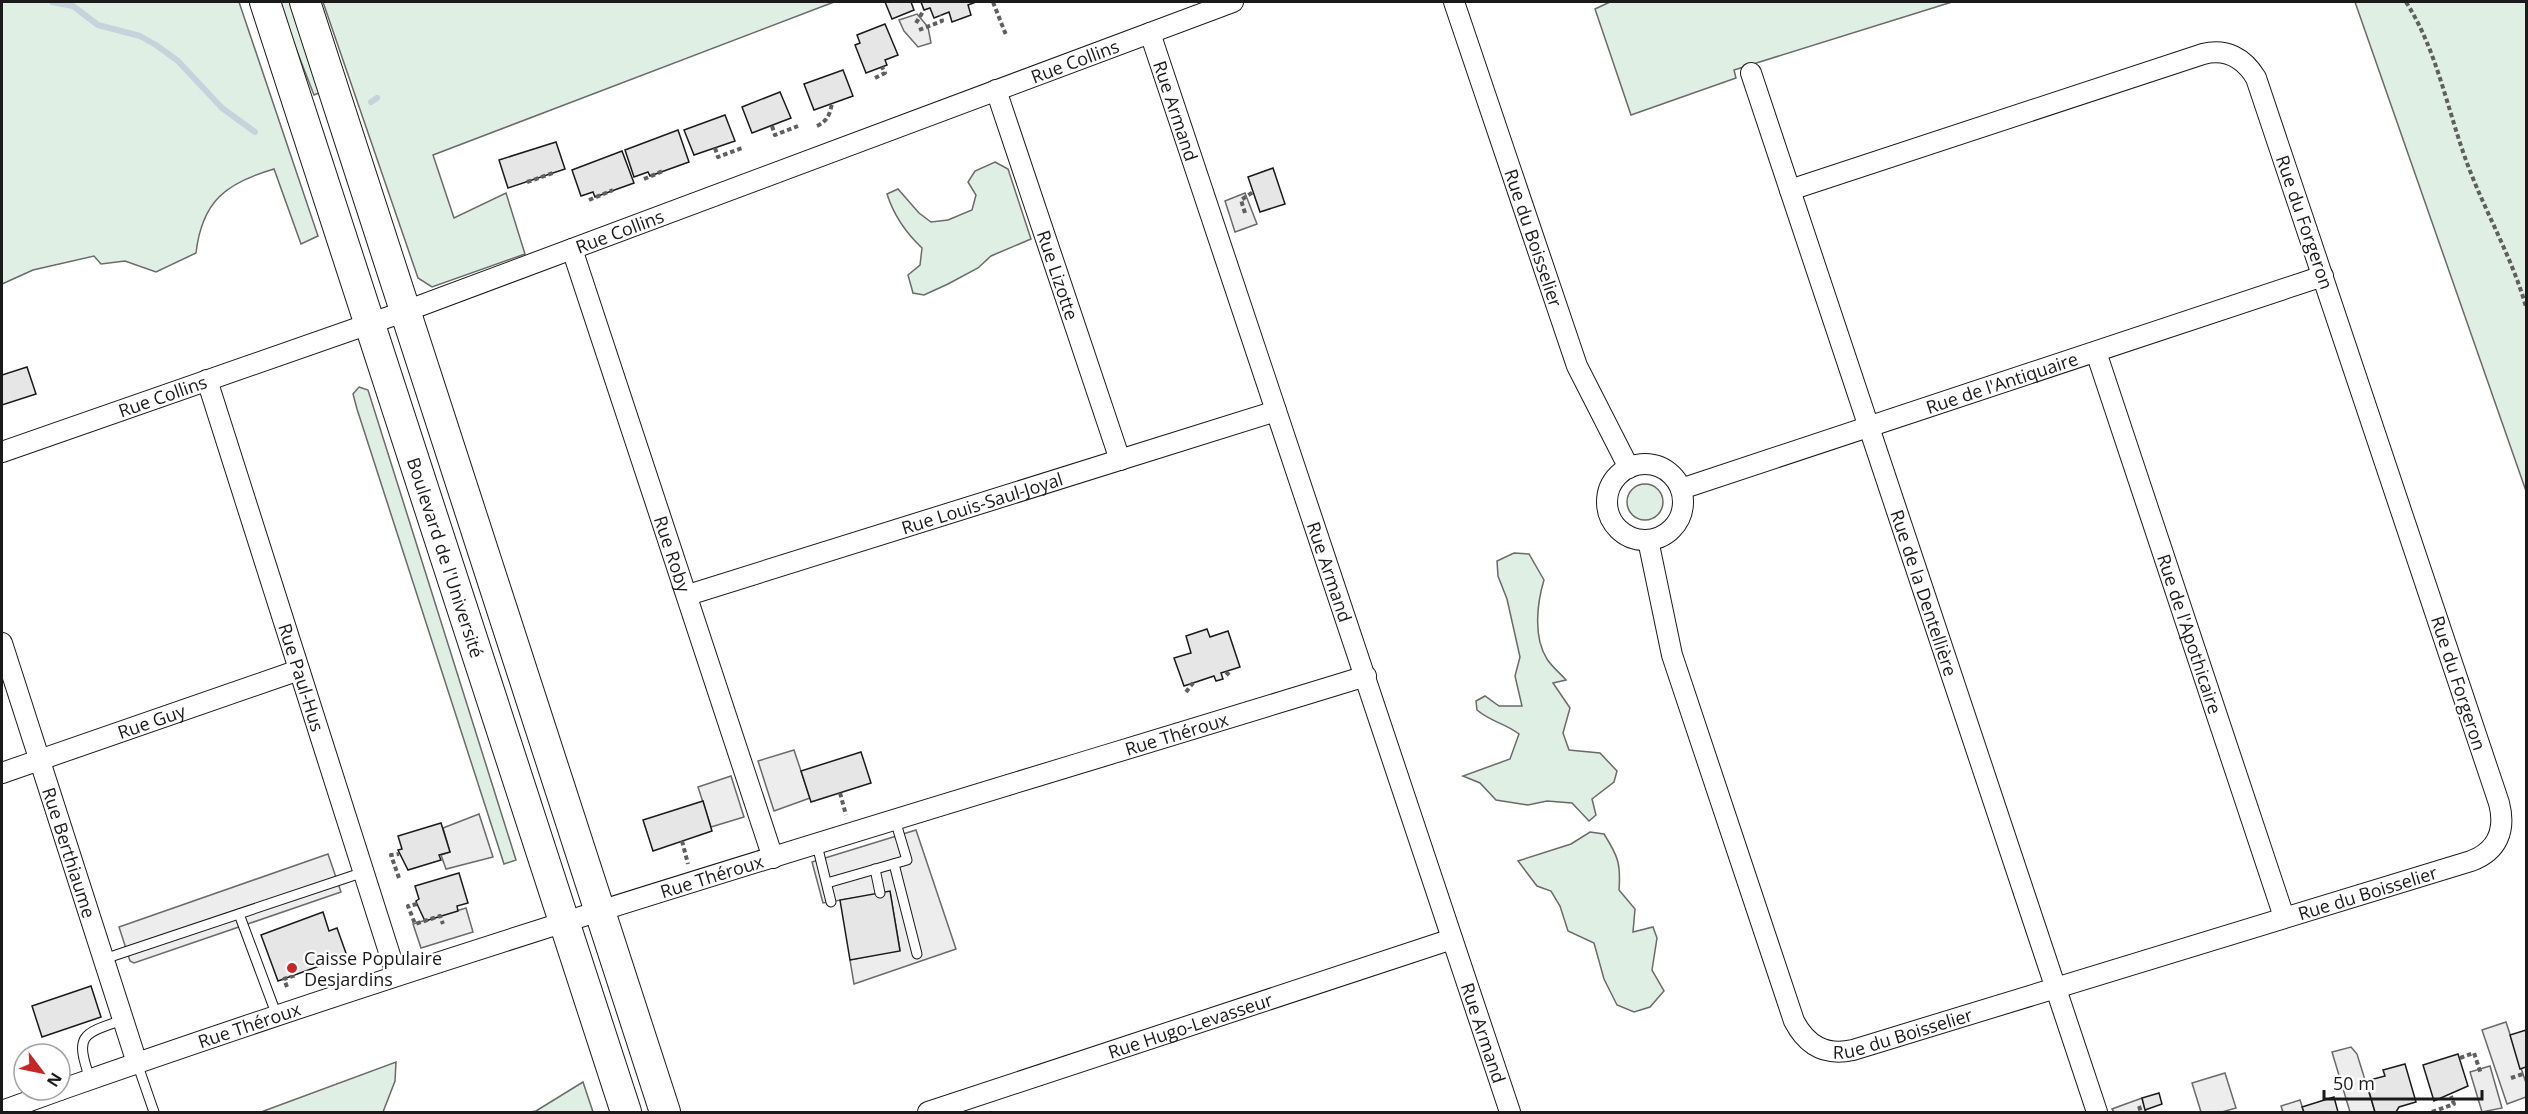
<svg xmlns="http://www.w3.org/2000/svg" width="2528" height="1114" viewBox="0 0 2528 1114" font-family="'Open Sans',sans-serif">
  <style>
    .green { fill: #e0efe3; stroke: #6a6a6a; stroke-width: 1.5 }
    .parking { fill: #ededed; stroke: #6a6a6a; stroke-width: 1.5 }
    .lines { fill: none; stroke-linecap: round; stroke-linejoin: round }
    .stream { stroke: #c6d2dc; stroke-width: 6 }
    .building { fill: #e6e6e6; stroke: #1a1a1a; stroke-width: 1.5 }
    .service-casing { stroke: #1a1a1a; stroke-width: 11 }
    .minor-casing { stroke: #1a1a1a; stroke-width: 22 }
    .primary-casing { stroke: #1a1a1a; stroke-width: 32 }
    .path { stroke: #5f5f5f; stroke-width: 4; stroke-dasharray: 4.5 3; stroke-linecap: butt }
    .service { stroke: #fff; stroke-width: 9 }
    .minor { stroke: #fff; stroke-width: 20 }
    .primary { stroke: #fff; stroke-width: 30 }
    .poi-dot { fill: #c62828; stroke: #fff; stroke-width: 2 }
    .labels { text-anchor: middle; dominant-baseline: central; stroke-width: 4.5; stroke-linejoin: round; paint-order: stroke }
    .street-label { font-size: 18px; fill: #1a1a1a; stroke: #fff }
    .poi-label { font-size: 18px; fill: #1a1a1a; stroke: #fff; text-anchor: start }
  </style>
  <rect width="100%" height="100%" fill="#fff"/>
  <g class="green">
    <path d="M2,2H239L318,236L301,244L274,169C226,183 202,201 196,253L156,272L125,261L101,264L94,256L33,270L2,284Z"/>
    <path d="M278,2H291L321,92L314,95Z"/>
    <path d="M323,2H834L433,155L454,218L506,193L525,254L432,287L418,278Z"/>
    <path d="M1610,2H1952L1734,70L1736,78L1631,115L1595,9Z"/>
    <path d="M2355,2H2526V491Z"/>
    <path d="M995,162L1008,169L1031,239L991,256L978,268L948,284L924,295L913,293L908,275L920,265L922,248C905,232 894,216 887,194L898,189L919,213L931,222L948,220L972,210L976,195L968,182L975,171Z"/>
    <path d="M359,387L368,390L516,860L504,864L357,409L353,394Z"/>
    <circle cx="1645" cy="502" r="18"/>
    <path d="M1514,553L1529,554L1544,580C1537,603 1533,637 1547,659C1552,667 1560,673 1566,680L1553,683L1570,708L1563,733L1569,750L1600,753L1617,771L1614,782L1592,799L1596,815L1589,821L1572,803L1547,801L1528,805L1496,800L1480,783L1463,776L1510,759L1519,734C1505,723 1491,722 1477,710L1476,701L1485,696L1499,706H1522L1515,676L1520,657L1507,599L1498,576L1497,561Z"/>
    <path d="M1590,832L1604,834C1618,856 1621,864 1619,890L1635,909L1633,932L1653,927L1657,938L1652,970L1664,991L1650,1007L1634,1012L1617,1005L1604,979L1594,943L1568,931L1560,906L1551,891L1537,886L1518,861L1571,844Z"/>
    <path d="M396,1062L395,1081L383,1112H261Z"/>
    <path d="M583,1082L593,1112H530L536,1111Z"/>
  </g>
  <g class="parking">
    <path d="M917,14L928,27L931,43L918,47L904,31L899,20Z"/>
    <path d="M1245,193L1257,224L1235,232L1225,201Z"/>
    <path d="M794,750L810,798L774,811L758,761Z"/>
    <path d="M731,776L744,817L711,827L698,787Z"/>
    <path d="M479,814L493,857L446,869L441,855L450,852L443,828Z"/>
    <path d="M916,830L956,949L854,984L850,960L900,950L890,892L823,903L812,862Z"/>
    <path d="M328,854L341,892L134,963L130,961L119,927Z"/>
    <path d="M466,908L473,932L421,948L413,924Z"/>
    <path d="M2506,1022L2526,1083V1097L2507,1104L2482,1030Z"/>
    <path d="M2351,1047L2357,1054L2375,1112H2350L2332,1052Z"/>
    <path d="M2490,1066L2502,1108L2482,1112L2470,1072Z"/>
    <path d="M2225,1073L2236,1108L2222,1112H2201L2192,1083Z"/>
    <path d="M2142,1098L2146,1112H2114L2112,1109Z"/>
    <path d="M2300,1100L2304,1112H2283L2281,1106Z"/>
  </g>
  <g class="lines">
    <g class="stream">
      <path d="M52,2L73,6L98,25L140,36L156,45L178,61L222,108L255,132"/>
      <path d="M371,102L377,98"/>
    </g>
  </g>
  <g class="building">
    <path d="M885,2H911L914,10L892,19Z"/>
    <path d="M921,2H976L968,5L971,15L952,22L949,12L934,18L930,8L924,10Z"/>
    <path d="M885,24L898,55L885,60L887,65L866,73L855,45L860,43L857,35Z"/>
    <path d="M843,70L853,96L814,110L804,84Z"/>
    <path d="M780,92L791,118L752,133L742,107Z"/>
    <path d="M725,115L735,141L694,155L684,130Z"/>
    <path d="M678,130L689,162L650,176L648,172L634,177L625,150Z"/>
    <path d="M556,142L565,169L508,188L499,160Z"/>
    <path d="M622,151L634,183L595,197L593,192L581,196L572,170Z"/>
    <path d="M1273,168L1285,204L1260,212L1248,177Z"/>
    <path d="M27,367L36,394L2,405V375Z"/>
    <path d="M1207,629L1210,637L1228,631L1240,667L1221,673L1223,679L1216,681L1214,676L1184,686L1174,658L1191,653L1186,636Z"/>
    <path d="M861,752L871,783L811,802L801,771Z"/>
    <path d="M703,801L712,831L653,851L643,820Z"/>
    <path d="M441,823L450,852L439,855L441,860L408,870L398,850L402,849L398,836Z"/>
    <path d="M459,873L468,903L457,906L458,911L425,921L417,904L416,901L419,899L415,886Z"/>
    <path d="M890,891L900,951L850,960L840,900Z"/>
    <path d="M323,912L329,931L337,928L347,956L278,981L261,935Z"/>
    <path d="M91,986L101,1017L42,1037L32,1006Z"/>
    <path d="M2526,1030V1067L2520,1069L2510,1035Z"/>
    <path d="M2458,1054L2468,1086L2434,1101L2423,1065Z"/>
    <path d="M2405,1064L2416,1102L2399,1107L2396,1112H2375L2366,1081L2385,1076L2383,1070Z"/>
    <path d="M2159,1093L2162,1104L2145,1110L2142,1098Z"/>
    <path d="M2334,1097L2338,1112H2304L2302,1107Z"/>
  </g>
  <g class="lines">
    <defs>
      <g id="service">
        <path d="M817,845L831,902"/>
        <path d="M894,864L917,954"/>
        <path d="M875,869L880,893"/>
        <path d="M827,883L907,860L895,820"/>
        <path d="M239,914L277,1016"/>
        <path d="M104,959L364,872"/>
        <path d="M137,1063L154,1112"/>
        <path d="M90,1079C75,1035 81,1034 123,1020"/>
      </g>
      <g id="minor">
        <path id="s1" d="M1454,2L1577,366L1629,468"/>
        <path id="s2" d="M1150,33L1510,1112"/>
        <path id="s3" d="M1751,73L2097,1112"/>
        <path id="s4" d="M996,90L1120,460"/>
        <path id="s5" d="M572,249L773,858"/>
        <path id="s6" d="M2096,352L2284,917"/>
        <path id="s7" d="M207,380L396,974"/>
        <path id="s8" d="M2,452L406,311L1233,2"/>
        <circle cx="1645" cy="502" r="38"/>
        <path id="s9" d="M1681,489L2323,276"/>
        <path id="s10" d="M1648,540L1672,655L1794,1021C1807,1046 1826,1056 1853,1050L2471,861C2498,851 2506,830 2499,803L2256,78C2244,58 2226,48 2203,54L1790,190"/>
        <path id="s11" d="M688,595L1276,411"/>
        <path id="s12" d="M2,643L137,1063"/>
        <path id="s13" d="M2,773L299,670"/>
        <path id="s14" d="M60,1090C491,938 929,810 1366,676"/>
        <path d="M2,1111L60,1090"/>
        <path id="s15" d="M928,1112L1452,939"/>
      </g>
      <g id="primary">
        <path id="s16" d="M265,2L626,1112"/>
        <path d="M305,2L665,1112"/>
      </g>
    </defs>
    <use href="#service" class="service-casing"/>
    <use href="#minor" class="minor-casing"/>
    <use href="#primary" class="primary-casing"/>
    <g class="path">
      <path d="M993,2L1006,35"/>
      <path d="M2406,2C2437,50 2447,109 2467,163C2485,212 2512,257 2526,307"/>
      <path d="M916,23L924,10"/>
      <path d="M919,30L942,21L941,15"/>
      <path d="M875,78L885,73L882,67"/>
      <path d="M772,126L775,135L798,126"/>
      <path d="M817,126C827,121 830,115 832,103"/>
      <path d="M715,148L718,157L742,148"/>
      <path d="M644,179L663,171"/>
      <path d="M527,182L553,173"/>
      <path d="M589,200L613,190"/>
      <path d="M1245,213L1241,200L1253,192"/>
      <path d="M1226,672L1230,676"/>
      <path d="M1186,692L1193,683"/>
      <path d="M840,793L846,815"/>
      <path d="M682,841L688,864"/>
      <path d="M399,878L391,855L399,854"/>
      <path d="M417,904L408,906L415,924L440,916L443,924"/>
      <path d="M287,987L284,979L296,975"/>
      <path d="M2460,1058L2474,1053L2481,1074"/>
      <path d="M2511,1078L2526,1073"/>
      <path d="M2139,1106L2141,1112"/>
      <path d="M2432,1112L2454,1104L2451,1096"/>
    </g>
    <use href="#service" class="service"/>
    <use href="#minor" class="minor"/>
    <use href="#primary" class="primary"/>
  </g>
  <circle class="poi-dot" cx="292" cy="968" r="6"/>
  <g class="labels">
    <g class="street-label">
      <text stroke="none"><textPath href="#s8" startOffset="1142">Rue Collins</textPath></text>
      <text stroke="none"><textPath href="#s2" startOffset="82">Rue Armand</textPath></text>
      <text transform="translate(2305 222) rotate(71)">Rue du Forgeron</text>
      <text stroke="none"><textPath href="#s8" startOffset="656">Rue Collins</textPath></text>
      <text stroke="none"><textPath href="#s1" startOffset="249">Rue du Boisselier</textPath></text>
      <text stroke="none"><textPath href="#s4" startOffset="195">Rue Lizotte</textPath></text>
      <text stroke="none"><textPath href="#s9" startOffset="338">Rue de l'Antiquaire</textPath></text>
      <text stroke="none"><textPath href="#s8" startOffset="170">Rue Collins</textPath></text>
      <text stroke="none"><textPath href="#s11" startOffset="308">Rue Louis-Saul-Joyal</textPath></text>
      <text stroke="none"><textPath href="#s5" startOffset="321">Rue Roby</textPath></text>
      <text stroke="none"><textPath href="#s16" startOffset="584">Boulevard de l'Université</textPath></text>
      <text stroke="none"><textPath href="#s2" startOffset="568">Rue Armand</textPath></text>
      <text stroke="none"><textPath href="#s3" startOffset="548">Rue de la Dentellière</textPath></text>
      <text stroke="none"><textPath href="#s6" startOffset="297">Rue de l'Apothicaire</textPath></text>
      <text stroke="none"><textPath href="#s7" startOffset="312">Rue Paul-Hus</textPath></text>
      <text transform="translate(2459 683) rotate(72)">Rue du Forgeron</text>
      <text stroke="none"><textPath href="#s13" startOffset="158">Rue Guy</textPath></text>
      <text stroke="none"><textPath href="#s14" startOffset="1172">Rue Théroux</textPath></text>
      <text stroke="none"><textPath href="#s12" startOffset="220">Rue Berthiaume</textPath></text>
      <text stroke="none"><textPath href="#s14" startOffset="686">Rue Théroux</textPath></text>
      <text stroke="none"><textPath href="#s10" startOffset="1113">Rue du Boisselier</textPath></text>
      <text stroke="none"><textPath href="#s15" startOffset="276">Rue Hugo-Levasseur</textPath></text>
      <text stroke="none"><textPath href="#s14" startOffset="200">Rue Théroux</textPath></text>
      <text stroke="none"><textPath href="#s10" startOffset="627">Rue du Boisselier</textPath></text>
      <text stroke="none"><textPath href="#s2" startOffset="1054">Rue Armand</textPath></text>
    </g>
    <g class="poi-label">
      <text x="304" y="958">Caisse Populaire<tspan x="304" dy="21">Desjardins</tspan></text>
    </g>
  </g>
  <rect width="2528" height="1114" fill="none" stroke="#1a1a1a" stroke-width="6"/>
  <g transform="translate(42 1072) rotate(122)"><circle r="28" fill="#ffffff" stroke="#a3a3a3" stroke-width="1.5"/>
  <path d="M0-4.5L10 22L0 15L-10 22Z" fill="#c62828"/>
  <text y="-9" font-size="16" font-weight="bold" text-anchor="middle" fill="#1a1a1a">N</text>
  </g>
  <path d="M2324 1090v9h158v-9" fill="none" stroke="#1a1a1a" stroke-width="3"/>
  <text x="2333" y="1090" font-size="18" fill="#1a1a1a" stroke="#ffffff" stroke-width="4.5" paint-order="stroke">50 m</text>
</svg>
